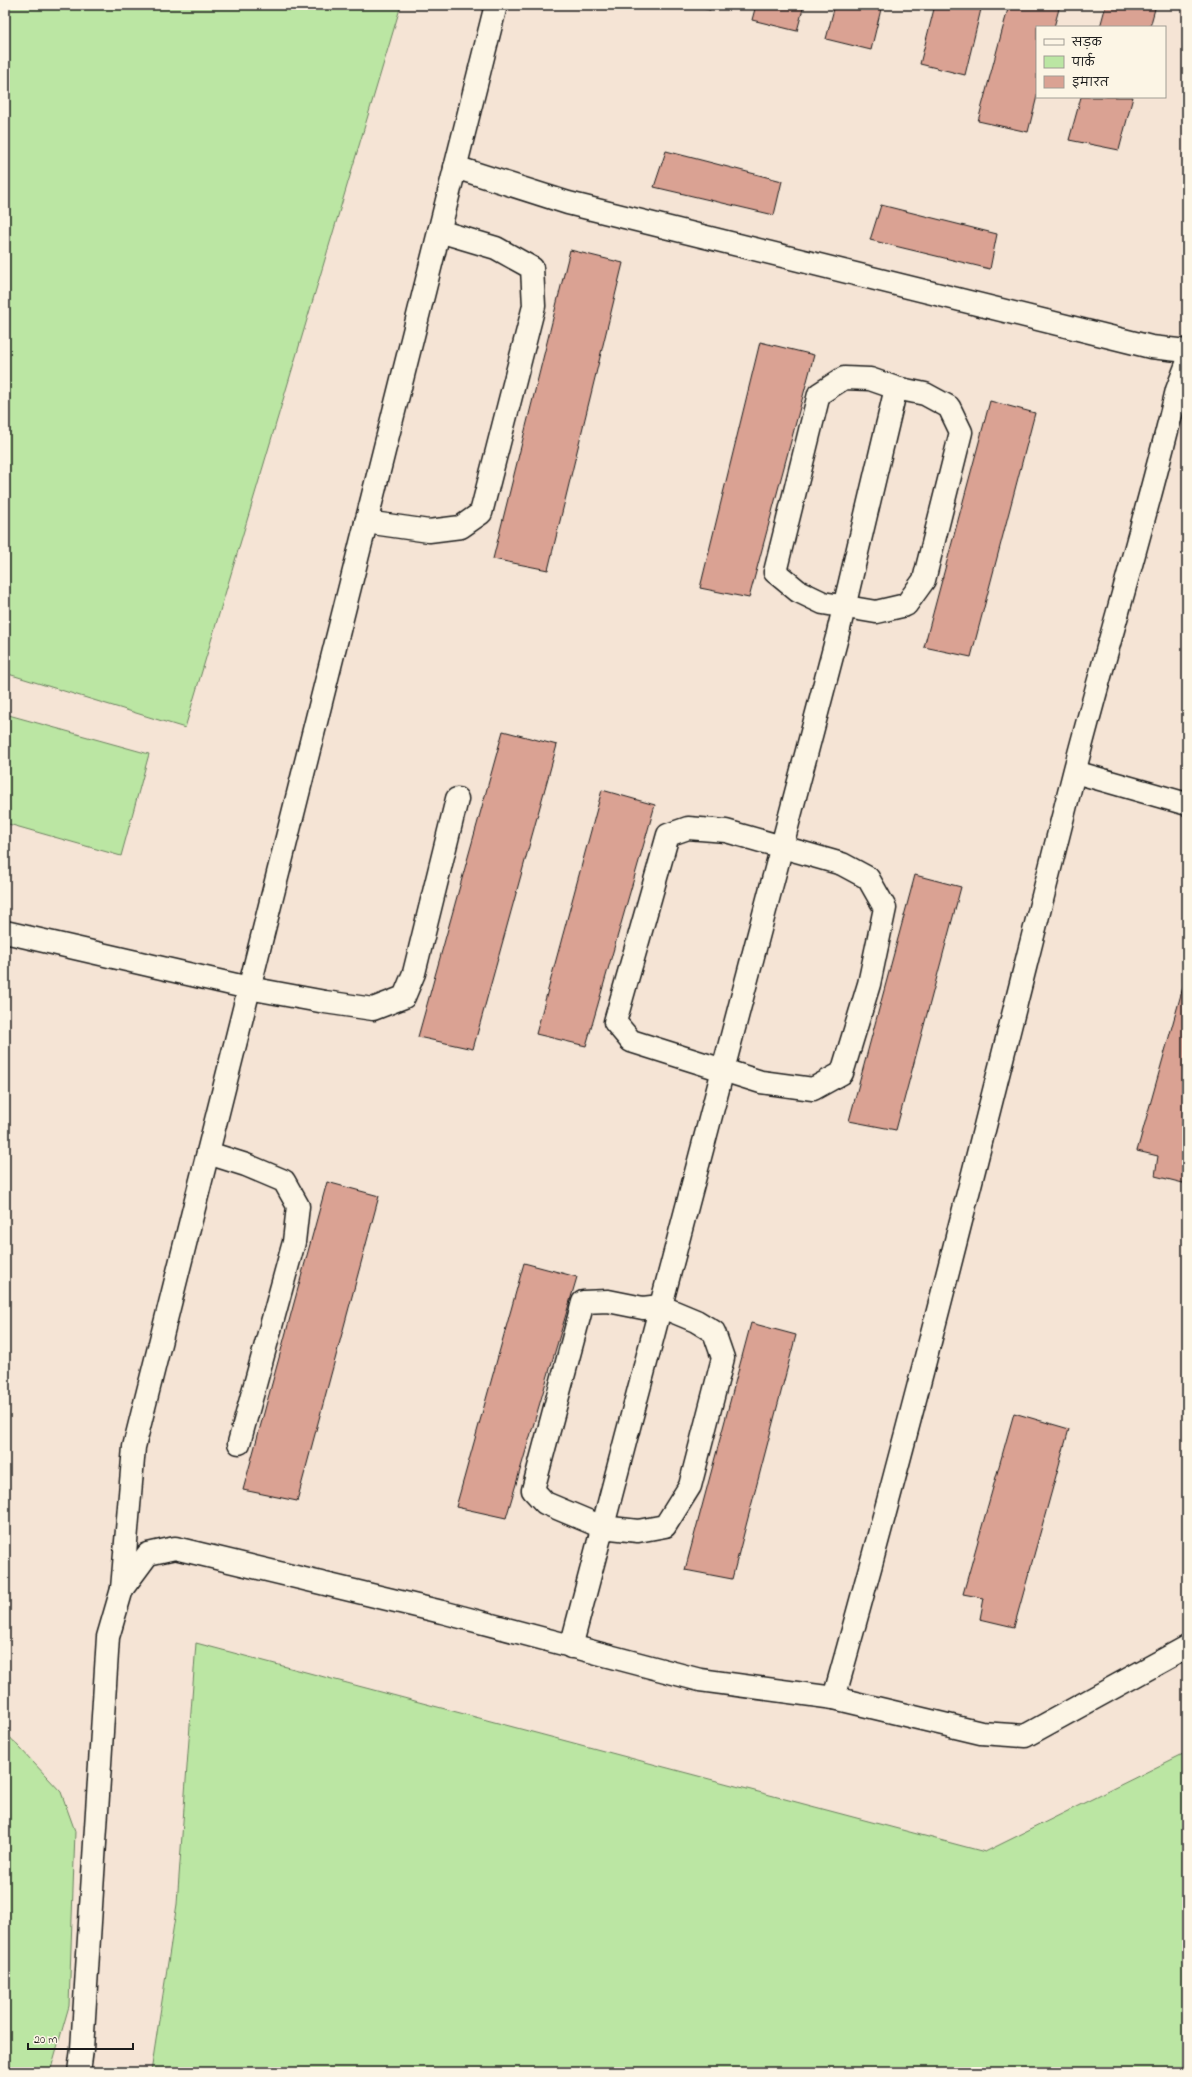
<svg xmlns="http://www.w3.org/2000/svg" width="1192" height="2077" viewBox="0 0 1192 2077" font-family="'Indie Flower','Playpen Sans Deva',sans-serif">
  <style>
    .green { fill: #bbe6a3; stroke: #6c8160 }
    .building { fill: #daa293; stroke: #1c1c1c }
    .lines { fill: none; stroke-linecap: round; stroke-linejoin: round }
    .minor-casing { stroke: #1c1c1c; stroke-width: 25 }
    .minor { stroke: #fcf5e5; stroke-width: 22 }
  </style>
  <rect width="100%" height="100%" fill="#f5e4d5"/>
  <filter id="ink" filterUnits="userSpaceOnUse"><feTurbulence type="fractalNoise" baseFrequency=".025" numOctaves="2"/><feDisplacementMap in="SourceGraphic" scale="8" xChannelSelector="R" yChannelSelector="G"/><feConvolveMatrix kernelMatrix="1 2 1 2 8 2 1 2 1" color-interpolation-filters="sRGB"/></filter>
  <g filter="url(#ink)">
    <g class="green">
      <path d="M5,5H401L185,728L5,673Z"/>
      <path d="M5,714L149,754L121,856L5,823Z"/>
      <path d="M196,1643L985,1852L1187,1752V2072H151L177,1904Z"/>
      <path d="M5,1732L61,1792L75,1831L69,2006L50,2072H5Z"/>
    </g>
    <g class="building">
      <path d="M690,5H712L710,10Z"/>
      <path d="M756,5H804L797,31L752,20Z"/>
      <path d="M835,5H882L871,50L826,39Z"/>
      <path d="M935,5H982L965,75L920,64Z"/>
      <path d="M1009,5H1060L1054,27H1037V96L1028,132L978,121Z"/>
      <path d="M1106,5H1156L1150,27H1100Z"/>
      <path d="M1081,97H1133L1119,150L1069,140Z"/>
      <path d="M666,151L782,181L774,215L654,187Z"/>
      <path d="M881,205L997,234L990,269L870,240Z"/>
      <path d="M570,250L623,263L548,570L493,559Z"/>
      <path d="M760,342L814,355L749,598L700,588Z"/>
      <path d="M990,401L1035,413L971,657L924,647Z"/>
      <path d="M503,731L557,745L473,1049L418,1037Z"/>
      <path d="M602,790L655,805L586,1046L536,1034Z"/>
      <path d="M915,875L961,887L896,1130L849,1121Z"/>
      <path d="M1187,973V1184L1155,1176L1158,1156L1137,1151Z"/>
      <path d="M327,1182L379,1196L297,1501L243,1490Z"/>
      <path d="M524,1263L577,1277L506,1518L456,1507Z"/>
      <path d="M751,1323L796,1335L732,1579L685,1570Z"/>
      <path d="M1014,1413L1069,1429L1014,1627L980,1619L984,1598L963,1594Z"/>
    </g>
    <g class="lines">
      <defs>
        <g id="minor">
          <path d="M455,167L568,203L1151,347L1187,351"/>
          <path d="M844,378L870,379L896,388L925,394L949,407L961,432L924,580L906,605L876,612L823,603L798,591L775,572L819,394Z"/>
          <path d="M366,522L429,531L461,527L481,513L534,306L532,268L496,248L439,231"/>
          <path d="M1075,772L1187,804"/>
          <path d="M688,828L726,831L842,864L868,878L885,908L869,984L842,1073L813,1089L761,1082L631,1041L615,1022L668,835Z"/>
          <path d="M5,932L249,988L325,1002L373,1009L404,997L414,973L457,799"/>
          <path d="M208,1153L246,1165L284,1181L298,1206L294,1242L239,1443"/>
          <path d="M608,1301L643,1308L660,1306L696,1321L714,1332L723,1358L690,1486L665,1526L638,1531L602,1527L545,1503L533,1490L583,1302Z"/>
          <path d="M122,1589L134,1447L496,5"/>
          <path d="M571,1647L837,637L896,388"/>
          <path d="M834,1698C920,1393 995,1085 1073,777C1106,648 1146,520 1177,390L1187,364"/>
          <path d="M79,2072L82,2049L108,1637L122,1589L148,1554L175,1548L442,1612L700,1680L834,1698L981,1733L1025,1736L1187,1647"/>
        </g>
      </defs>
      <use href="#minor" class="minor-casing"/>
      <use href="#minor" class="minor"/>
    </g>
  </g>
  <rect width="1192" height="2077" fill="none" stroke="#fcf5e5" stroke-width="20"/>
  <rect x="10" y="10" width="1172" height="2057" fill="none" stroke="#1c1c1c" stroke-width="1.5" filter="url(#ink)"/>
  <rect x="1036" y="26" width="130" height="72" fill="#fcf5e5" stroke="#a29e95"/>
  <rect x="1044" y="39" width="20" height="6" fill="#fcf5e5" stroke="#a29e95"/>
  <text x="1072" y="46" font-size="12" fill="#1c1c1c">सड़क</text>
  <rect x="1044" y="56" width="20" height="12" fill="#bbe6a3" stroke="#a29e95"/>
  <text x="1072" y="66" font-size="12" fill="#1c1c1c">पार्क</text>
  <rect x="1044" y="76" width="20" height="12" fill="#daa293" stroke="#a29e95"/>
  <text x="1072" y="86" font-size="12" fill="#1c1c1c">इमारत</text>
  <path d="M28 2043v6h105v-6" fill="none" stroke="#1c1c1c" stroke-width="2"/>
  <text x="34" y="2043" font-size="12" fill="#1c1c1c" stroke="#fcf5e5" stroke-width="3" paint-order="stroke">20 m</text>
</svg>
